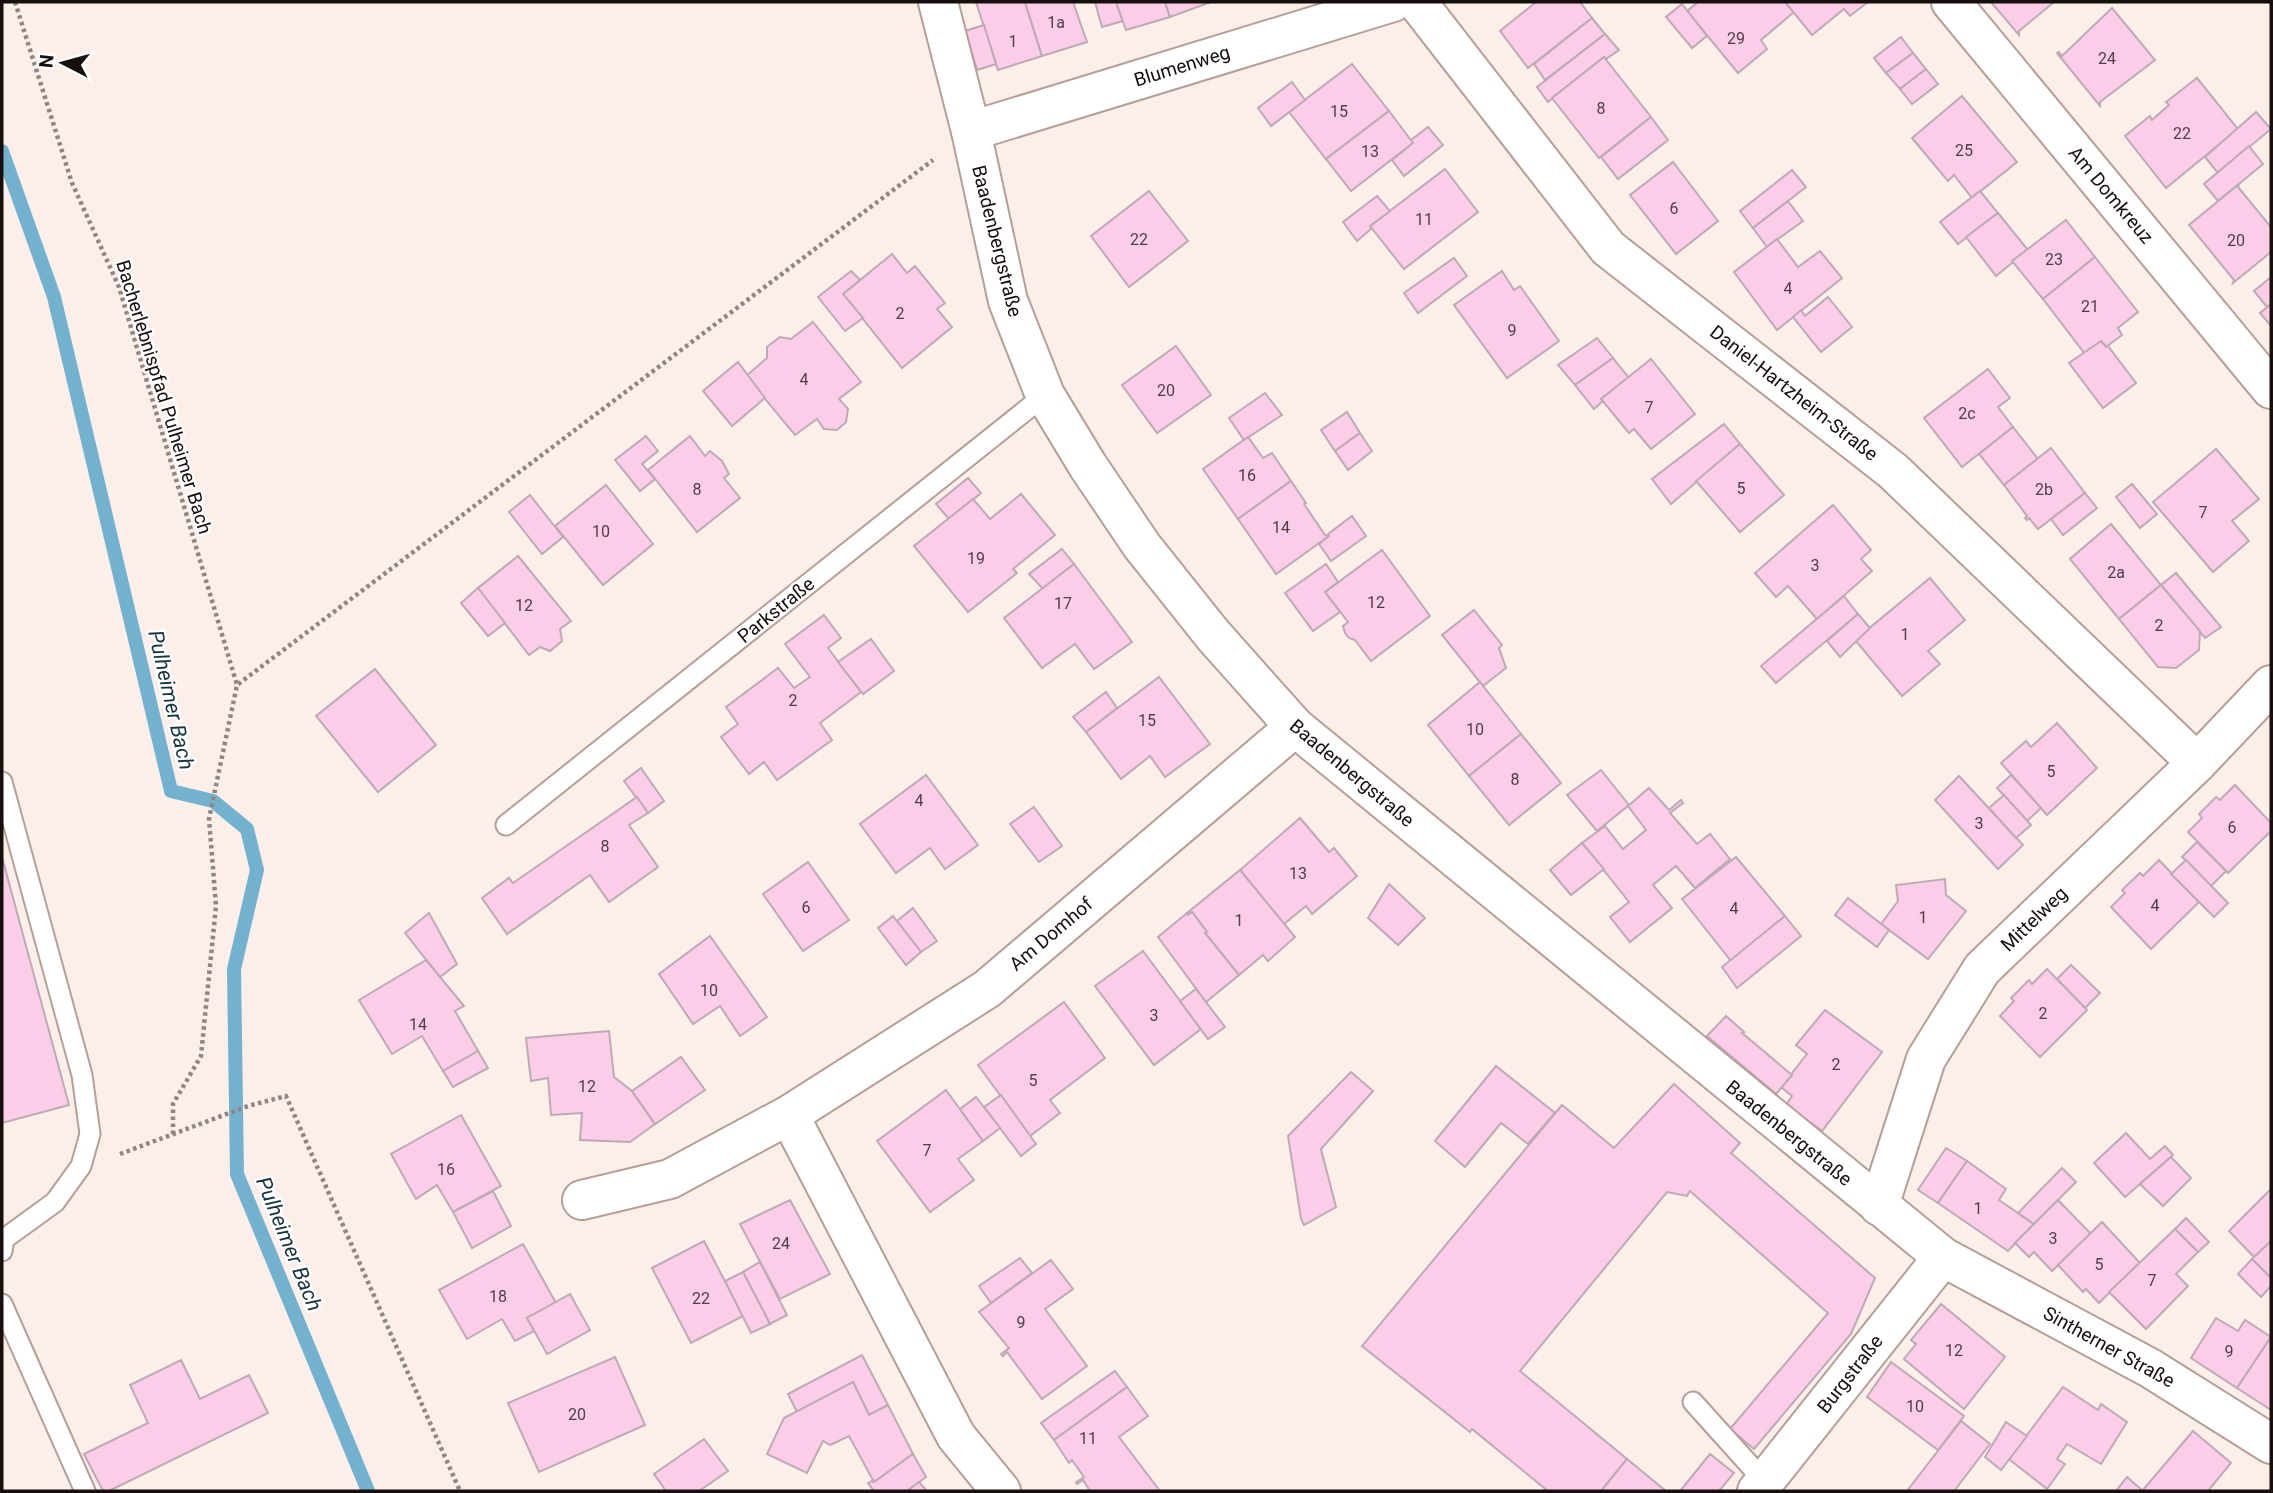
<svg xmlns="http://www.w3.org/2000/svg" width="2273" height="1493" viewBox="0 0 2273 1493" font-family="Roboto,sans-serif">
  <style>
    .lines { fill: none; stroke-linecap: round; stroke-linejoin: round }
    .stream { stroke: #72b2ce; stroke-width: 14 }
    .building { fill: #fbcde8; stroke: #beaab5; stroke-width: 2 }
    .lane-casing { stroke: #b59f97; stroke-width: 23 }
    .street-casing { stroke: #b59f97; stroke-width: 42 }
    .path { stroke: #908581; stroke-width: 4.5; stroke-dasharray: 3.5 3.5; stroke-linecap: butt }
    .lane { stroke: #fff; stroke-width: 19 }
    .street { stroke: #fff; stroke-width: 38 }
    .labels { text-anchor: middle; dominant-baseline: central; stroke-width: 5; stroke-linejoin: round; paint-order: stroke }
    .number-label { font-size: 16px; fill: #503e44 }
    .street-label { font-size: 19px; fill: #170f0d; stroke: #fefefe }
    .water-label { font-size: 21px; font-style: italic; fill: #153440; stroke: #fefefe }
  </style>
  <rect width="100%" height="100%" fill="#fceee9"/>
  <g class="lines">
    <path class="stream" d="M2,151L54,297L171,791L213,801L247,829L257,870L234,969L237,1174L368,1491"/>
  </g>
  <g class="building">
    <path d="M976,2H1025L1042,56L998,70Z"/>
    <path d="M1025,2H1073L1087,42L1042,56Z"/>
    <path d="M1095,2H1116L1123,21L1102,27Z"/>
    <path d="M1116,2H1165L1170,17L1126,30Z"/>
    <path d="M1165,2H1211L1170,17Z"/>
    <path d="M1536,2H1580L1592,18L1528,68L1500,31Z"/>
    <path d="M1698,2H1785L1794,12L1761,40L1767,49L1738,73L1687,11Z"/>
    <path d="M1785,2H1868L1850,16L1844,9L1812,35Z"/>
    <path d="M1991,2H2054L2019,31V35Z"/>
    <path d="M1682,4L1707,36L1692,48L1666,17Z"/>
    <path d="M2112,8L2155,60L2100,102V106L2057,53L2059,52L2062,56Z"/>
    <path d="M1592,18L1605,34L1545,80L1534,64Z"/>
    <path d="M984,25L996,64L977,70L965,31Z"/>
    <path d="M1605,34L1619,50L1606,59L1604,57L1548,102L1537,87Z"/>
    <path d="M1901,37L1913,53L1886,73L1874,58Z"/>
    <path d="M1913,53L1926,69L1900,89L1886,73Z"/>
    <path d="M1604,57L1651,117L1599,158L1552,98Z"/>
    <path d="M1352,64L1389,111L1326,159L1289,112Z"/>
    <path d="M1926,69L1938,84L1912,104L1900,89Z"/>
    <path d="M2197,78L2238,129L2166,188L2125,136L2150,116L2152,120L2169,105L2166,102Z"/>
    <path d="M1292,82L1305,100L1271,126L1258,108Z"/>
    <path d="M1962,96L2017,162L1972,198L1954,175L1948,181L1912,138Z"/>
    <path d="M1389,111L1413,143L1351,191L1326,159Z"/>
    <path d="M2256,112L2271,129L2218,173L2205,157Z"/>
    <path d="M1651,117L1668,140L1618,179L1601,157Z"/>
    <path d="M1428,127L1443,145L1404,176L1392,160L1413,143L1411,140Z"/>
    <path d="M2249,146L2263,164L2218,201L2204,184Z"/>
    <path d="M1673,162L1718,221L1676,254L1630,195Z"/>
    <path d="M1445,169L1478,212L1404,269L1370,226Z"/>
    <path d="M1792,170L1806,187L1753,228L1740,211Z"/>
    <path d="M2239,184L2238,187L2271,227V252L2233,283L2234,280L2189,225Z"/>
    <path d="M1149,191L1188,241L1129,287L1091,236Z"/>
    <path d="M1980,191L1998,213L1958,244L1940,222Z"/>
    <path d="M1377,196L1390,211L1370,226L1372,228L1357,241L1343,222Z"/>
    <path d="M1788,201L1803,221L1767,247L1753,228Z"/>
    <path d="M1998,213L2028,250L1996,276L1966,237Z"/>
    <path d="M2066,220L2095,257L2043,299L2012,261Z"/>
    <path d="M1777,239L1798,267L1820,251L1842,278L1777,330L1734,272Z"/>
    <path d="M892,254L907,273L915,266L945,303L937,309L952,327L902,368L843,294Z"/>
    <path d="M2095,257L2138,312L2118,328L2122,335L2106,347L2101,341L2085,354L2043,299Z"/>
    <path d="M1454,258L1467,276L1418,313L1404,293Z"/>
    <path d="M851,271L860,280L843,294L863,318L845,331L818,297Z"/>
    <path d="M1502,271L1514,290L1520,286L1559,341L1507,378L1454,305Z"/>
    <path d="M2271,277V304L2267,307L2254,291Z"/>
    <path d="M1828,297L1852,327L1821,352L1793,317L1801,310L1805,316Z"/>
    <path d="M2271,304V326L2260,313Z"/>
    <path d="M813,322L861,382L839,399L848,409L846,422L837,430L824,429L817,419L795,435L746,376L767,358V347L780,337L791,339Z"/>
    <path d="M1597,338L1613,358L1575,385L1558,365Z"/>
    <path d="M2101,341L2106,347L2108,346L2136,383L2103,408L2069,363Z"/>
    <path d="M1176,346L1211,395L1157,433L1122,385Z"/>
    <path d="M1613,358L1629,378L1601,399L1603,401L1594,409L1575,385Z"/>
    <path d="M1651,359L1695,414L1651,449L1634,429L1629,433L1601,399Z"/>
    <path d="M738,362L765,398L732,426L703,391Z"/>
    <path d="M1988,369L2010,398L1998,407L2013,427L1962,467L1924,418Z"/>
    <path d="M1265,393L1282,415L1244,440L1229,418Z"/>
    <path d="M1347,412L1360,433L1335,451L1321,430Z"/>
    <path d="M1724,424L1740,444L1671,504L1652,479Z"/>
    <path d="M2013,427L2038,459L2004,485L1979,454Z"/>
    <path d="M1360,433L1372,451L1348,470L1335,451Z"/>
    <path d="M646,436L658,451L642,464L655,479L640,491L615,460Z"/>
    <path d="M690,436L705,456L710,451L722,461L729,474L724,478L740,498L697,532L648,470Z"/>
    <path d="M1248,437L1263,458L1272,453L1291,481L1238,519L1203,469Z"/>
    <path d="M1740,444L1784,495L1740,532L1696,481Z"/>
    <path d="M2051,448L2085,493L2038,529L2029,518L2027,520L2025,518L2027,516L2004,485Z"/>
    <path d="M2216,449L2259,499L2232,521L2249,541L2213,572L2153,502Z"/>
    <path d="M968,478L981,493L949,519L936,504Z"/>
    <path d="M1291,481L1306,503L1304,504L1325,535L1329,536L1276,574L1238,519Z"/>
    <path d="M2132,484L2157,514L2140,528L2116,497Z"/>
    <path d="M606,485L653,544L603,585L555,526Z"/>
    <path d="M2085,493L2097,508L2063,535L2051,519Z"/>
    <path d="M1021,494L1055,535L1013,569L1017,573L968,612L914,546L973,499L990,519Z"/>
    <path d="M530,495L563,537L542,554L509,512Z"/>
    <path d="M1833,505L1871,550L1861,559L1872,571L1817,619L1788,586L1776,597L1755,573Z"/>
    <path d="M1352,516L1366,536L1331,561L1319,544L1329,536L1328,534Z"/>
    <path d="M2111,524L2161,585L2119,619L2070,559Z"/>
    <path d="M1062,549L1074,564L1043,589L1029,574Z"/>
    <path d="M1382,550L1430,616L1371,661L1355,640L1349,638L1345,633L1343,626L1348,622L1325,592Z"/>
    <path d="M518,556L571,621L560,629L562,641L550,651L540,647L529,655L478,588Z"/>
    <path d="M1074,564L1132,642L1094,669L1075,644L1042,668L1004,618Z"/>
    <path d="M1326,564L1338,582L1325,592L1340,612L1313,631L1285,593Z"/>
    <path d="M2176,573L2221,627L2205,638L2161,585Z"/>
    <path d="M1930,578L1965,620L1928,651L1940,664L1902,696L1855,640Z"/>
    <path d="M2161,585L2200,631L2199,650L2176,668L2158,667L2119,619Z"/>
    <path d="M478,588L505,623L488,636L461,603Z"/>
    <path d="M1844,596L1858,614L1776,683L1761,666Z"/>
    <path d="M1474,610L1502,645L1499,648L1506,668L1483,686L1442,635Z"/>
    <path d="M1858,614L1870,628L1840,657L1827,641Z"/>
    <path d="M824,615L841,638L828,648L861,692L820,723L832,740L777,780L764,762L749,774L721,737L738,724L726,707L778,668L794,688L810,677L785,644Z"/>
    <path d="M871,639L894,671L863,694L838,662Z"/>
    <path d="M375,669L436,745L378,792L316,716Z"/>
    <path d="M1159,677L1210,744L1165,777L1150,756L1121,779L1086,732Z"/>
    <path d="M1480,682L1521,734L1469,776L1428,725Z"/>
    <path d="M1106,692L1117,708L1086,732L1073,717Z"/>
    <path d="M2057,723L2097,768L2047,815L2001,763L2026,741L2031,747Z"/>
    <path d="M1521,734L1561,783L1509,825L1469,776Z"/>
    <path d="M641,768L664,801L648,813L624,781Z"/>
    <path d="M1601,770L1629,805L1597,831L1567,795Z"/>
    <path d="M926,775L978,845L945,869L930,848L896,873L860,824Z"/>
    <path d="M2011,775L2041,808L2027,821L1997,788Z"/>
    <path d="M1959,776L2023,845L1998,869L1935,800Z"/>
    <path d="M2235,785L2271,823V831L2228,873L2188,832L2202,818L2199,814L2216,797L2220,800Z"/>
    <path d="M1649,788L1669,810L1681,800L1683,803L1670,813L1697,844L1710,834L1730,859L1695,888L1676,866L1653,885L1672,908L1630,942L1610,917L1629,902L1582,843L1605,826L1623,849L1646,830L1628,806Z"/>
    <path d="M2004,795L2031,825L2016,838L1989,808Z"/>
    <path d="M637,797L648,813L629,825L658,867L609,902L590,875L507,934L482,898L509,878L513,883Z"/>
    <path d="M1034,807L1062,846L1039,862L1010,824Z"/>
    <path d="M1300,818L1329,852L1334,848L1357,876L1312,914L1306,906L1284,924L1240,870Z"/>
    <path d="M2197,842L2226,871L2211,886L2182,857Z"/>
    <path d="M1582,843L1604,869L1571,895L1550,870Z"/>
    <path d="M2,857L69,1105L2,1123Z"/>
    <path d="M1736,857L1785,916L1731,961L1682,899Z"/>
    <path d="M2159,860L2199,902L2151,949L2111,907L2125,893L2122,890L2140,873L2143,876Z"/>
    <path d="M2186,860L2228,903L2214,917L2171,874Z"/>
    <path d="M808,862L849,920L803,951L763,894Z"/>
    <path d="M1240,870L1295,937L1268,961L1263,955L1239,975L1205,933L1207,932L1192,912L1188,915L1187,913Z"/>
    <path d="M1945,879L1946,895L1966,911L1928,959L1881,924L1898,901L1896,885Z"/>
    <path d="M1389,884L1425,918L1398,945L1368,918Z"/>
    <path d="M1848,898L1889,930L1877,947L1835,915Z"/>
    <path d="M913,908L937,941L921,952L897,921Z"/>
    <path d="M1192,912L1207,932L1205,933L1239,975L1206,1002L1158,937L1187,913L1188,915Z"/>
    <path d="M429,913L457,964L440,977L405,933Z"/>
    <path d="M893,916L921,952L906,965L878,928Z"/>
    <path d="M1785,916L1801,936L1737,988L1722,967Z"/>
    <path d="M710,936L767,1017L740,1036L720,1006L693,1024L659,974Z"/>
    <path d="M1143,951L1201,1029L1154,1065L1095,986Z"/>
    <path d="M426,960L464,1006L455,1011L478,1051L443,1071L422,1036L392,1054L359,1000Z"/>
    <path d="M2071,965L2100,993L2085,1008L2057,979Z"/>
    <path d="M2047,969L2087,1010L2040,1057L2000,1016L2014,1001L2011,998L2029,980L2032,984Z"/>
    <path d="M1196,989L1225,1027L1208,1039L1180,1001Z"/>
    <path d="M1064,1002L1105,1058L1050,1100L1060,1113L1030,1136L978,1065Z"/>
    <path d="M1825,1010L1882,1052L1822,1131L1786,1105L1792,1096L1781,1087L1807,1054L1796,1045Z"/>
    <path d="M1726,1016L1744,1032L1742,1033L1792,1075L1776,1094L1707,1036Z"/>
    <path d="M609,1031L614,1077L632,1091L655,1124L630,1142L580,1140L582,1113L551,1115L548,1078L531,1081L526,1038Z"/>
    <path d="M478,1051L488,1068L453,1087L443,1071Z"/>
    <path d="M681,1057L705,1090L655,1124L632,1091Z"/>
    <path d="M1496,1066L1555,1113L1528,1144L1501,1123L1465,1167L1435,1141Z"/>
    <path d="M1351,1072L1373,1091L1321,1149L1336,1207L1304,1225L1301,1219L1288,1136Z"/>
    <path d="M1674,1084L1740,1143L1731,1153L1875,1278L1851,1334L1754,1449L1730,1429L1828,1313L1690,1191L1687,1196L1667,1192L1520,1371L1627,1459L1601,1491H1548L1472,1429L1470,1432L1362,1346L1562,1105L1614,1148Z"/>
    <path d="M946,1090L983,1141L958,1159L974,1180L930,1212L877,1141Z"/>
    <path d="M1001,1095L1036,1144L1021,1156L984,1107Z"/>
    <path d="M976,1097L1000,1128L983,1141L960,1109Z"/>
    <path d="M461,1115L501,1186L453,1212L437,1185L416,1199L391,1154Z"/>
    <path d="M2126,1133L2150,1159L2165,1146L2173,1155L2125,1197L2094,1163Z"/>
    <path d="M1946,1148L1967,1161L1938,1203L1918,1190Z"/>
    <path d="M2171,1157L2191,1178L2163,1206L2140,1184Z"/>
    <path d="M1967,1161L2006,1189L1999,1200L2034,1224L2008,1251L1938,1203Z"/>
    <path d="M2062,1168L2076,1182L2034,1224L2018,1213Z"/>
    <path d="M2271,1189V1241L2254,1257L2229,1231Z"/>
    <path d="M493,1191L511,1226L472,1248L453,1212Z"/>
    <path d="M790,1200L830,1274L780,1299L740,1224Z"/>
    <path d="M2058,1200L2091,1234L2052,1271L2034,1252L2029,1257L2015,1243Z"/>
    <path d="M2186,1218L2209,1242L2198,1252L2175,1229Z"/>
    <path d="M2102,1222L2140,1263L2099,1303L2086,1289L2083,1292L2058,1265Z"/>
    <path d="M2175,1229L2198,1252L2176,1274L2188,1286L2146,1329L2109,1292Z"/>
    <path d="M704,1241L743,1316L691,1343L652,1268Z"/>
    <path d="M2271,1241V1278L2252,1259Z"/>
    <path d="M523,1244L556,1303L527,1318L534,1331L515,1341L502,1319L467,1339L439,1290Z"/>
    <path d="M1020,1258L1032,1273L991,1303L979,1286Z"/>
    <path d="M2252,1259L2271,1278V1286L2261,1297L2238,1274Z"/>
    <path d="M1051,1260L1073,1289L1045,1309L1087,1366L1042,1399L1007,1352L1003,1356L1001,1354L1009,1348L979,1312Z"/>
    <path d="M760,1262L787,1315L770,1324L743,1272Z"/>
    <path d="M743,1272L770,1324L751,1333L725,1281Z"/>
    <path d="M570,1294L590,1330L547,1354L527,1318Z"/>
    <path d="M1941,1304L2005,1357L1964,1409L1904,1359L1916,1344L1911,1340Z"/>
    <path d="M2216,1318L2238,1331L2245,1320L2271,1337L2237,1388L2191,1358Z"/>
    <path d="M2271,1337V1410L2237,1388Z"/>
    <path d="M862,1355L888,1405L869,1415L853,1382L797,1412L788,1394Z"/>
    <path d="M615,1357L645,1425L539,1472L508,1403Z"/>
    <path d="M181,1360L200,1399L249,1375L268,1413L109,1491H103L84,1454L148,1423L130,1385Z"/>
    <path d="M1891,1362L1964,1416L1938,1450L1867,1397Z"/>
    <path d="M1115,1371L1127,1387L1054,1440L1041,1423Z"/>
    <path d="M853,1382L869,1415L888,1405L913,1454L874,1482L849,1436L830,1445L823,1441L807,1473L767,1454L784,1418Z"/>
    <path d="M1127,1387L1148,1416L1119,1437L1160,1491H1090L1083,1480L1077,1484L1076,1482L1084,1477L1072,1460L1069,1463L1054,1440Z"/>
    <path d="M2063,1387L2098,1410L2101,1404L2127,1422L2101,1464L2067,1444L2057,1459L2065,1464L2047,1489L2009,1459Z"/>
    <path d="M1961,1421L1990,1444L1954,1491H1907Z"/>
    <path d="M2006,1422L2027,1436L2001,1470L1985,1457Z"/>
    <path d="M2193,1431L2231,1463L2208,1491H2142Z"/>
    <path d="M704,1439L728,1471L699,1491H666L654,1474Z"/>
    <path d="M913,1454L926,1477L907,1491H874L868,1483L872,1481L874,1482Z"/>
    <path d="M1710,1454L1734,1473L1719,1491H1680Z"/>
    <path d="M1627,1459L1666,1491H1601Z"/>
    <path d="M2127,1477L2143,1491H2116Z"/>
    <path d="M919,1482L927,1491H907Z"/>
  </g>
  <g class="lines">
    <defs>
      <g id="lane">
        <path d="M2,782L82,1075L90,1134L81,1166L55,1202L4,1239L2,1251"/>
        <path d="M506,825L1045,395"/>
        <path d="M2,1304L85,1491"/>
        <path d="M1693,1402L1765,1482"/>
      </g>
      <g id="street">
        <path d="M938,2L971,131L1008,301L1045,395L1088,466L1142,546L1213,635L1295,727L1943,1257L2150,1368L2271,1444"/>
        <path d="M1417,2L1608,248L1893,471L2197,763"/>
        <path d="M1951,2L2271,389"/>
        <path d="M971,131L1393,2"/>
        <path d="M789,1115L956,1436L1001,1491"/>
        <path d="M582,1200L670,1179L789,1115L987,989L1295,727"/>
        <path d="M1879,1206L1926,1059L1982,969L2197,763L2271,685"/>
        <path d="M1757,1491L1943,1257"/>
      </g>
    </defs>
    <use href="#lane" class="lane-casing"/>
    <use href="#street" class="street-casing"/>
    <g class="path">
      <path d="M15,2L72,183L119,287L237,685"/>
      <path d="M173,1134V1104L201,1056L216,906L209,819L237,685L933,160"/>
      <path d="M120,1154L248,1106L286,1096L460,1491"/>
    </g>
    <use href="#lane" class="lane"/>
    <use href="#street" class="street"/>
  </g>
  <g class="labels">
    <g class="number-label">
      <text x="1056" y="22">1a</text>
      <text x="1736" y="38">29</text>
      <text x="1013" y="41">1</text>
      <text x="2107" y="58">24</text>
      <text x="1601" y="108">8</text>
      <text x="1339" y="111">15</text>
      <text x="2182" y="133">22</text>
      <text x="1964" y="150">25</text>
      <text x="1370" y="151">13</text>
      <text x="1674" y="208">6</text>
      <text x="1424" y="219">11</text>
      <text x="1139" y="239">22</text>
      <text x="2236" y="240">20</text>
      <text x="2054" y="259">23</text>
      <text x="1788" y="288">4</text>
      <text x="2090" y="306">21</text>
      <text x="900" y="313">2</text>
      <text x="1512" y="330">9</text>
      <text x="804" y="379">4</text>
      <text x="1166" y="390">20</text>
      <text x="1649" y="407">7</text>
      <text x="1967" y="413">2c</text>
      <text x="1247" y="475">16</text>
      <text x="1741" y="488">5</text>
      <text x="697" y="489">8</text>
      <text x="2044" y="489">2b</text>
      <text x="2203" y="512">7</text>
      <text x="1281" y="527">14</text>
      <text x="601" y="531">10</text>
      <text x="976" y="558">19</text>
      <text x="1815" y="565">3</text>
      <text x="2116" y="572">2a</text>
      <text x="1376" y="602">12</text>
      <text x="1063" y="603">17</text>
      <text x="524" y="605">12</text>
      <text x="2159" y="625">2</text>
      <text x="1905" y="634">1</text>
      <text x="793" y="700">2</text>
      <text x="1147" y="720">15</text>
      <text x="1475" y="729">10</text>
      <text x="2051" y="771">5</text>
      <text x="1515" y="779">8</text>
      <text x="919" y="800">4</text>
      <text x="1979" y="823">3</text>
      <text x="2232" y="827">6</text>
      <text x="605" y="846">8</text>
      <text x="1298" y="873">13</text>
      <text x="2155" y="905">4</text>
      <text x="806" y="907">6</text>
      <text x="1734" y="908">4</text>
      <text x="1923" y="917">1</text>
      <text x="1239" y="920">1</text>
      <text x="709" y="990">10</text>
      <text x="2043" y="1013">2</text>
      <text x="1154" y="1015">3</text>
      <text x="418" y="1024">14</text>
      <text x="1836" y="1064">2</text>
      <text x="1033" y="1080">5</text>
      <text x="587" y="1086">12</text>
      <text x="927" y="1150">7</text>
      <text x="446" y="1169">16</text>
      <text x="1978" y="1208">1</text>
      <text x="2053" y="1238">3</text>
      <text x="781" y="1243">24</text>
      <text x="2099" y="1264">5</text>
      <text x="2152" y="1280">7</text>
      <text x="498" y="1296">18</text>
      <text x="701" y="1298">22</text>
      <text x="1021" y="1322">9</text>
      <text x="1954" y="1350">12</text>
      <text x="2229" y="1351">9</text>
      <text x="1915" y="1406">10</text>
      <text x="577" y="1414">20</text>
      <text x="1088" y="1438">11</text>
    </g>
    <g class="street-label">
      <text transform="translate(1182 66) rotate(-17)">Blumenweg</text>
      <text transform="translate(2111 195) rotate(50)">Am Domkreuz</text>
      <text transform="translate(997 241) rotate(76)">Baadenbergstraße</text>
      <text transform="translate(1794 393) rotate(38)">Daniel-Hartzheim-Straße</text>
      <text transform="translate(164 397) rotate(73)">Bacherlebnispfad Pulheimer Bach</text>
      <text transform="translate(776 610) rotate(-39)">Parkstraße</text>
      <text transform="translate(1352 773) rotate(40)">Baadenbergstraße</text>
      <text transform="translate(2034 919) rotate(-44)">Mittelweg</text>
      <text transform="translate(1051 934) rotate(-40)">Am Domhof</text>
      <text transform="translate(1789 1133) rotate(39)">Baadenbergstraße</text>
      <text transform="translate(2109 1347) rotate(29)">Sintherner Straße</text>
      <text transform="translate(1850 1374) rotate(-52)">Burgstraße</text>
    </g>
    <g class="water-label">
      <text transform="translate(171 700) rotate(77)">Pulheimer Bach</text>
      <text transform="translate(289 1244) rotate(68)">Pulheimer Bach</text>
    </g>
  </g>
  <rect width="2273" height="1493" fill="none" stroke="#170f0d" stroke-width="7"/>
  <g transform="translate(63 63) rotate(276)" stroke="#fefefe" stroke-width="5" paint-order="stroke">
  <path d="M0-5L12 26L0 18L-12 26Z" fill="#170f0d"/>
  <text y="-10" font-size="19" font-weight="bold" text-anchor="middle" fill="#170f0d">N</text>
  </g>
</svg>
